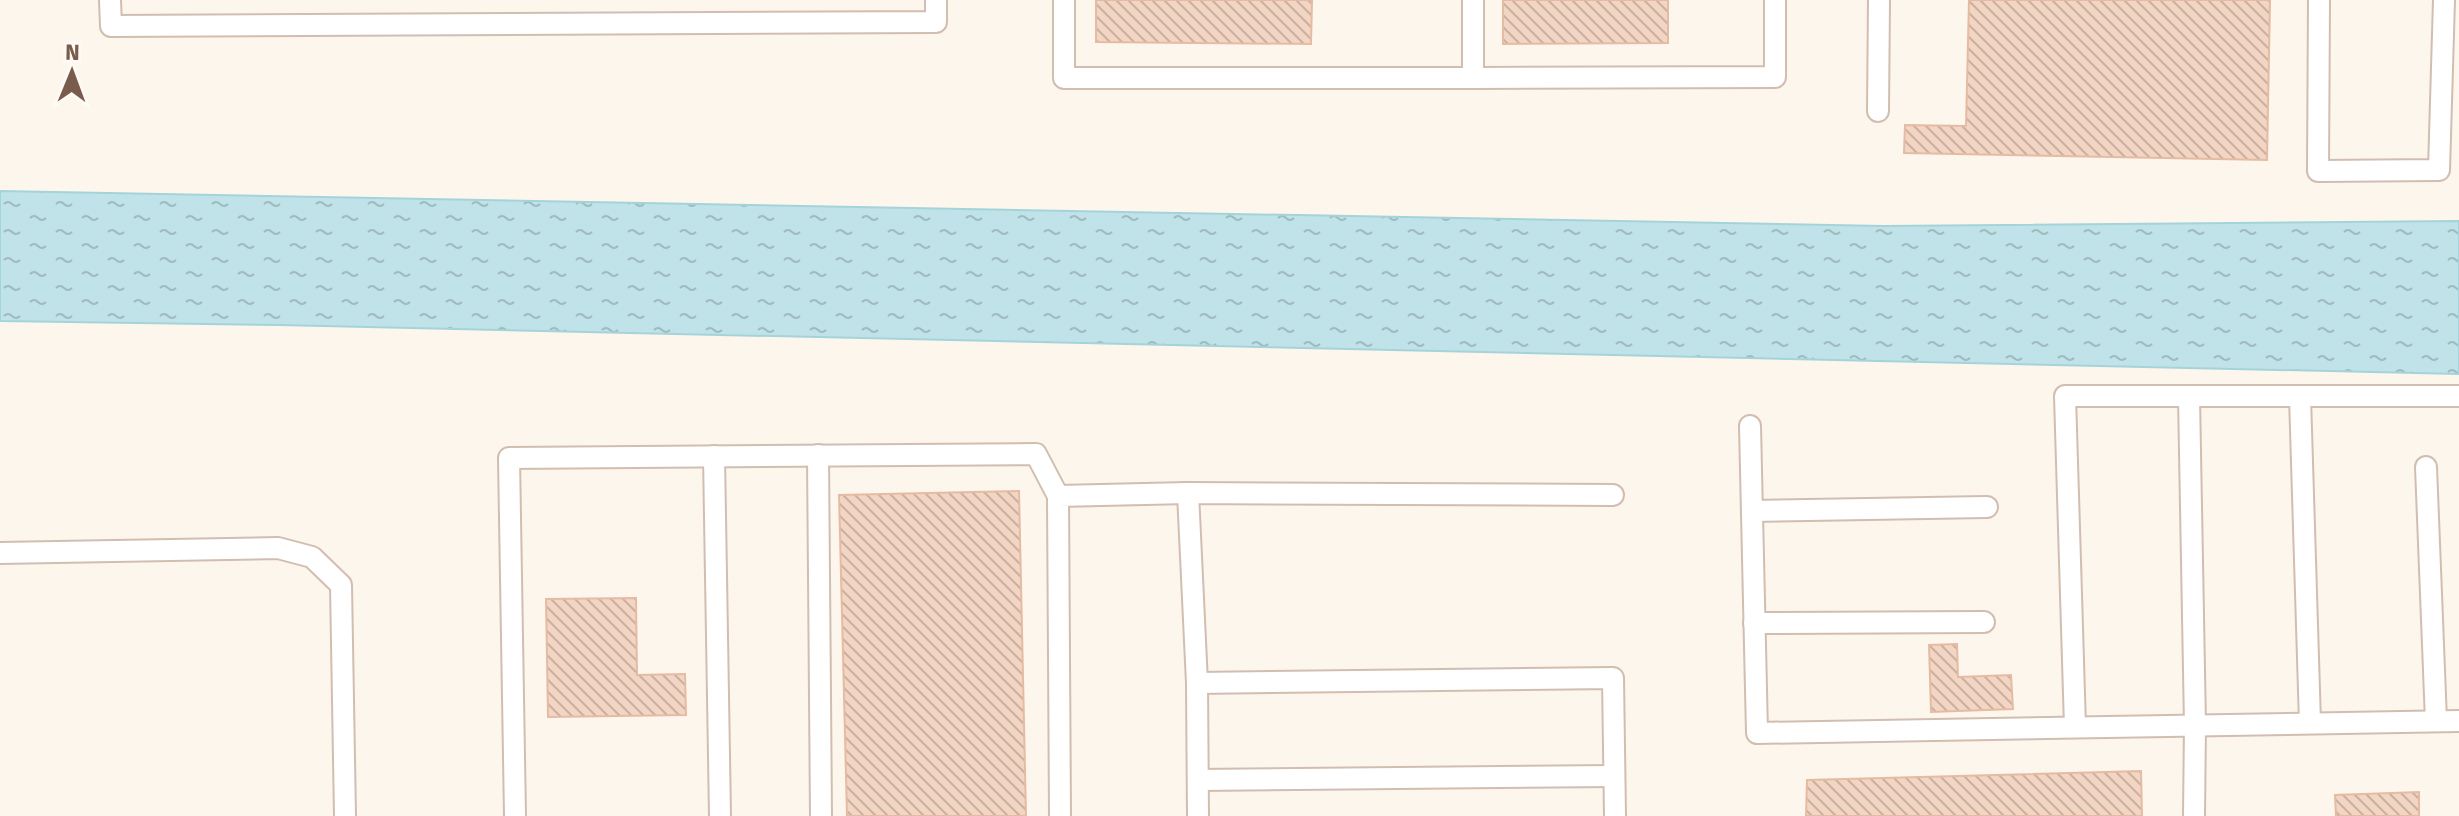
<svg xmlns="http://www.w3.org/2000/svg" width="2459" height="816" font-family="'Fira Sans',sans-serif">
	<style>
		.water { fill: url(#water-ripples); stroke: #a5d3da; stroke-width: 2 }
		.building { fill: url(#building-back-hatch); stroke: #e6bba3; stroke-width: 2 }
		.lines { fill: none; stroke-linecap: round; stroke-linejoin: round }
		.lane-casing { stroke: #d1beb0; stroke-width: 24 }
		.lane { stroke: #fff; stroke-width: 20 }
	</style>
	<defs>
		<pattern id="water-ripples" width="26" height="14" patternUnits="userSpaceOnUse" patternTransform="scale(2)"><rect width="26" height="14" fill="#bfe3e8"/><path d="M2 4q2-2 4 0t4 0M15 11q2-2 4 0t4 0" fill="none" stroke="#a0bbbe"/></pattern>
		<pattern id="building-back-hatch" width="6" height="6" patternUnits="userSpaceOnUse" patternTransform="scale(2)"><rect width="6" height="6" fill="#f3d5c3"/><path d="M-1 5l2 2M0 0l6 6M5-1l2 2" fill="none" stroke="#cab0a1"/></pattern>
	</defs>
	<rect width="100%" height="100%" fill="#fdf6ec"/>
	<polygon class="water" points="0,191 1883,226 2459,221 2459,374 279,325 0,321"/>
	<g class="building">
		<polygon points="1096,0 1312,0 1311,44 1096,42"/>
		<polygon points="1503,0 1668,0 1668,43 1503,44"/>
		<polygon points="1969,0 2270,0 2267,160 1904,153 1905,125 1966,126"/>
		<polygon points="1019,491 1026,816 847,816 839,495"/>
		<polygon points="636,598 637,675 685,674 686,715 548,717 546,599"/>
		<polygon points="1957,644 1958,677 2011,675 2013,709 1931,712 1929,645"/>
		<polygon points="2141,771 2142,816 1806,816 1807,780"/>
		<polygon points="2419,792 2419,816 2336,816 2335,795"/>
	</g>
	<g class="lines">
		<g class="lane-casing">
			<g id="lane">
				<polyline points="110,0 111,26 936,22 936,0"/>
				<polyline points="1064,0 1064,78 1473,78"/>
				<polyline points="1473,0 1473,78 1775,77 1775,0"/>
				<polyline points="2319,0 2318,171 2439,170 2444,0"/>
				<polyline points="1878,111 1879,0"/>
				<polyline points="2189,397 2195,725 2194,816"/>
				<polyline points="2300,397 2310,723"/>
				<polyline points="1750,426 1757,733 2459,721"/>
				<polyline points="818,455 821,816"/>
				<polyline points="714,456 720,816"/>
				<polyline points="2426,467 2436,721"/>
				<polyline points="1752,511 1987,507"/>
				<polyline points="0,553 278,548 312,557 341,585 345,816"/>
				<polyline points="1754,623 1984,622"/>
				<polyline points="1197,683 1613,678 1615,816"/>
				<polyline points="2075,727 2065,396 2459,396"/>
				<polyline points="1198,780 1614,776"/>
				<polyline points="515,816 509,458 1036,454 1058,496"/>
				<polyline points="1060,816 1058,496 1188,493"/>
				<polyline points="1198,816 1197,683 1188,493 1613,495"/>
			</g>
		</g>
		<use href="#lane" class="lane"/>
	</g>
	<g transform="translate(72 72) rotate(1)" stroke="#fffaf3" stroke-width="6" paint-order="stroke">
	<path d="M0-6L14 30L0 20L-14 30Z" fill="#7a5c4d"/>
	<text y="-12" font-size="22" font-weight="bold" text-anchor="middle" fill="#7a5c4d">N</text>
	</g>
</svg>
